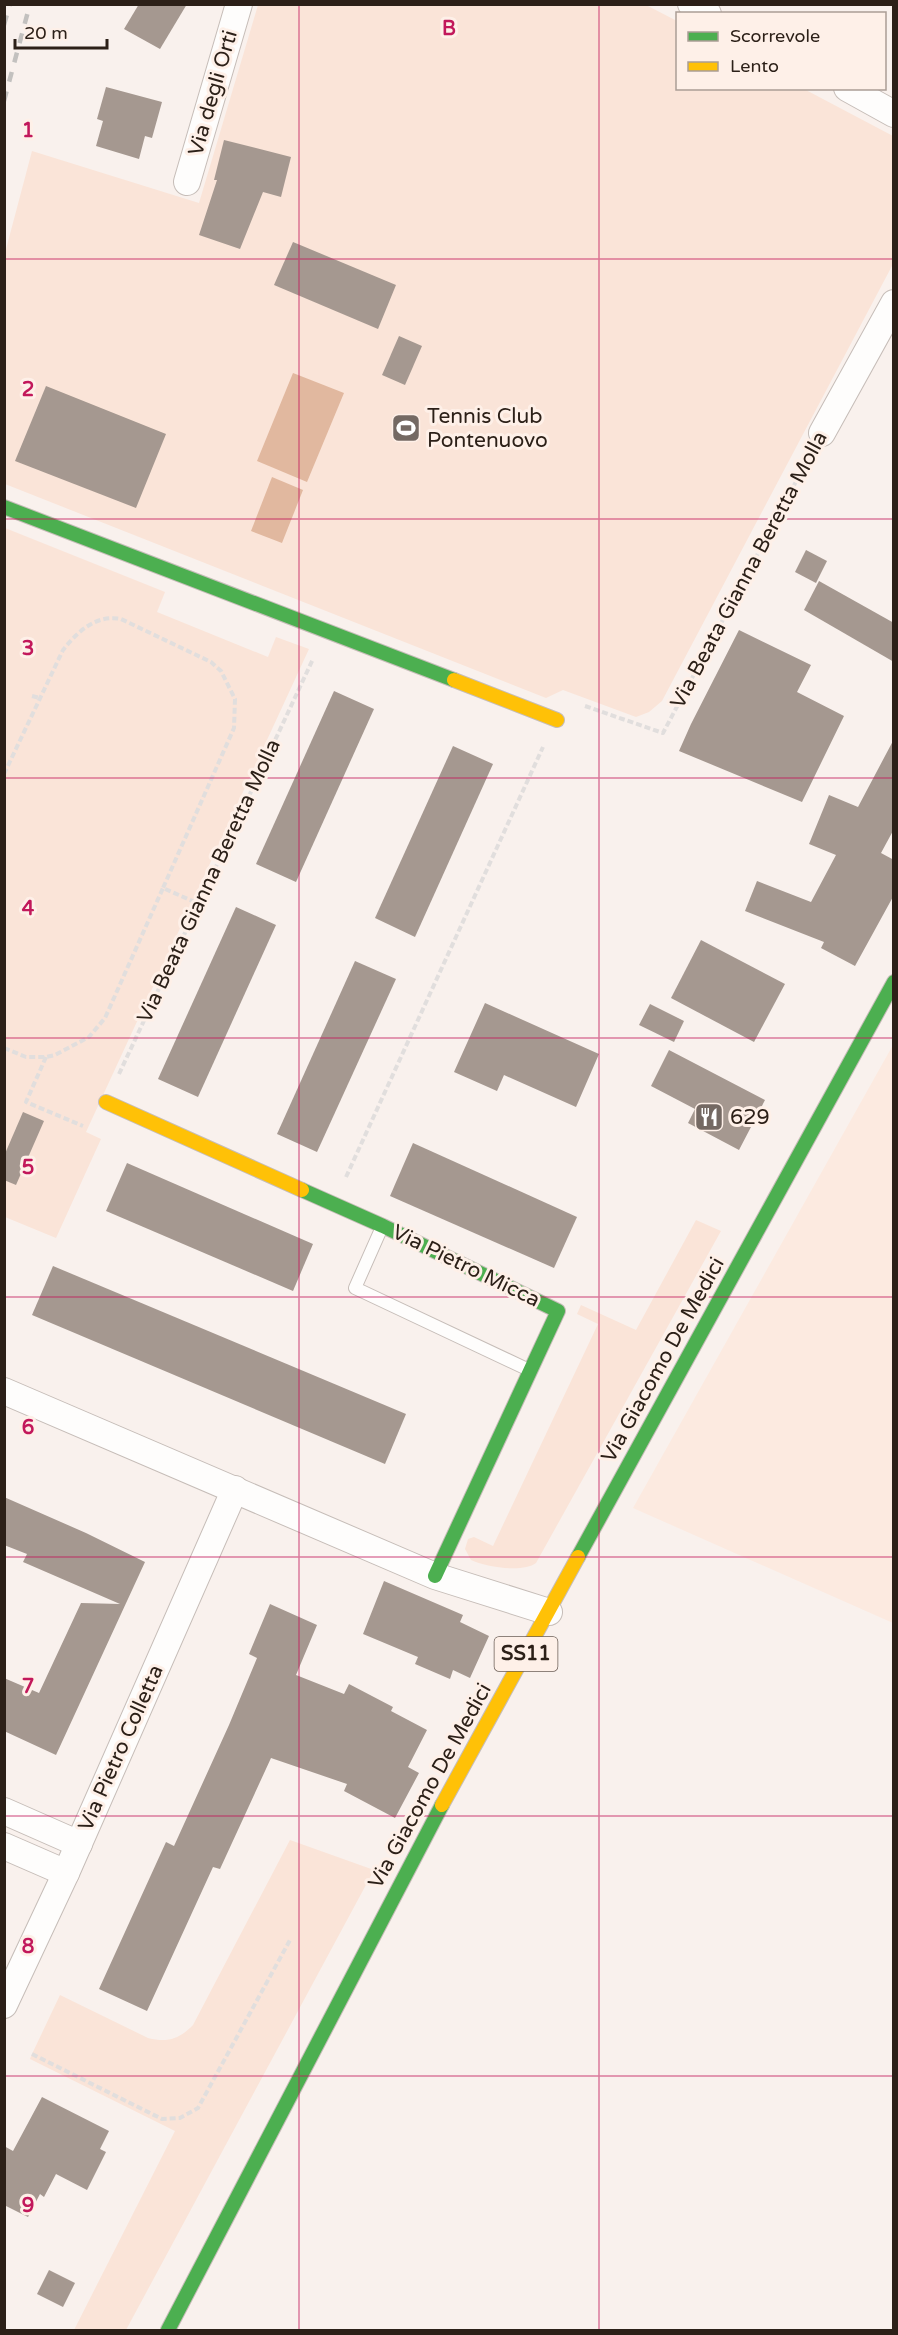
<svg xmlns="http://www.w3.org/2000/svg" width="898" height="2335" font-family="'Varela Round',sans-serif">
	<style>
		.built { fill: #fceae0 }
		.green { fill: #fae4d8 }
		.water { fill: #e1b89f }
		.building { fill: #a59890 }
		.lines { fill: none; stroke-linecap: round; stroke-linejoin: round }
		.lane-casing { stroke: #c6bdb8; stroke-width: 14 }
		.street-casing { stroke: #c6bdb8; stroke-width: 28 }
		.fast-casing { stroke: #c6bdb8; stroke-width: 16 }
		.slow-casing { stroke: #c6bdb8; stroke-width: 16 }
		.path { stroke: #e1dedd; stroke-width: 4; stroke-dasharray: 6 3; stroke-linecap: butt }
		.lane { stroke: #fefdfc; stroke-width: 12 }
		.street { stroke: #fefdfc; stroke-width: 26 }
		.fast { stroke: #4caf50; stroke-width: 14 }
		.slow { stroke: #ffc107; stroke-width: 14 }
		.rail { stroke: #c3c1bf; stroke-width: 4.5; stroke-dasharray: 10 10; stroke-linecap: butt }
		.grid { fill: none; stroke: #c2185b; stroke-width: 1.5; stroke-opacity: 0.55 }
		.labels { text-anchor: middle; dominant-baseline: central; stroke-width: 6; stroke-linejoin: round; paint-order: stroke }
		.shield { fill: #fef0e8; stroke: #6b5e56; stroke-width: 1.5 }
		.shield-label { font-size: 20px; font-weight: bold; fill: #2c2018 }
		.street-label { font-size: 21px; fill: #2c2018; stroke: #fef0e8 }
		.poi-label { font-size: 21px; fill: #2c2018; stroke: #fef0e8; text-anchor: start }
		.grid-label { font-size: 20px; text-anchor: middle; font-weight: bold; fill: #c2185b; stroke: #fef0e8; stroke-width: 6; stroke-linejoin: round; paint-order: stroke }
	</style>
	<rect width="100%" height="100%" fill="#f9f1ed"/>
	<polygon class="built" points="893,1045 893,1623 633,1508"/>
	<g class="green">
		<polygon points="258,5 646,5 677,21 678,88 804,89 893,136 893,264 662,701 649,712 636,717 563,690 546,698 5,484 5,253 32,151 199,203"/>
		<polygon points="5,528 165,592 157,612 268,657 276,637 309,649 86,1132 101,1139 56,1238 5,1217"/>
		<path d="M 696,1220 L 721,1231 L 536,1563 C 523,1573 486,1567 471,1560 L 465,1549 L 468,1539 L 474,1537 L 493,1546 L 598,1324 L 577,1314 L 581,1305 L 636,1330 Z"/>
		<path d="M 290,1840 L 374,1870 L 126,2330 L 74,2330 L 175,2131 L 30,2059 L 32,2054 L 60,1995 L 148,2038 C 168,2043 179,2039 193,2025 Z"/>
	</g>
	<g class="water">
		<polygon points="293,373 344,393 307,482 257,461"/>
		<polygon points="272,477 303,490 282,543 251,531"/>
	</g>
	<g class="building">
		<polygon points="139,4 187,4 160,49 124,29"/>
		<polygon points="106,87 162,102 152,138 145,136 139,159 96,146 103,121 97,119"/>
		<polygon points="224,140 291,157 281,197 263,192 240,249 199,235 217,180 214,180"/>
		<polygon points="293,242 396,285 378,329 274,285"/>
		<polygon points="399,336 422,346 405,385 382,375"/>
		<polygon points="46,386 166,434 136,508 15,461"/>
		<polygon points="806,550 827,561 816,583 795,572"/>
		<polygon points="819,581 894,623 894,662 804,610"/>
		<polygon points="739,630 811,665 797,692 844,716 802,802 679,751 691,724"/>
		<polygon points="334,691 374,709 296,882 256,864"/>
		<polygon points="894,739 894,829 881,853 894,860 894,895 855,966 821,948 824,942 745,911 757,881 811,902 836,855 809,844 829,795 858,807"/>
		<polygon points="453,746 493,764 415,937 375,918"/>
		<polygon points="236,907 276,925 198,1097 158,1079"/>
		<polygon points="701,940 785,984 754,1042 671,998"/>
		<polygon points="355,961 396,979 317,1152 277,1134"/>
		<polygon points="485,1003 599,1054 576,1107 504,1075 497,1091 454,1072"/>
		<polygon points="650,1004 684,1021 674,1042 639,1025"/>
		<polygon points="669,1050 765,1100 739,1150 688,1123 695,1109 651,1086"/>
		<polygon points="23,1112 44,1121 16,1185 4,1180 4,1156"/>
		<polygon points="413,1143 577,1217 554,1268 390,1196"/>
		<polygon points="127,1163 313,1244 293,1291 106,1211"/>
		<polygon points="53,1266 406,1414 385,1464 32,1315"/>
		<polygon points="4,1497 86,1533 145,1562 56,1755 4,1731 4,1678 39,1693 81,1603 120,1604 23,1562 27,1554 4,1545"/>
		<polygon points="384,1581 463,1615 460,1622 489,1636 470,1678 453,1670 450,1679 415,1664 418,1657 363,1634"/>
		<polygon points="270,1604 317,1625 296,1675 344,1694 349,1684 393,1707 391,1711 427,1730 408,1767 419,1773 395,1818 344,1791 347,1784 271,1758 220,1869 213,1867 147,2011 99,1989 166,1842 174,1846 229,1725 257,1658 249,1654"/>
		<polygon points="42,2097 109,2131 100,2149 106,2152 87,2190 56,2174 44,2197 40,2194 28,2217 4,2205 4,2146 13,2151"/>
		<polygon points="49,2270 75,2283 63,2307 37,2294"/>
	</g>
	<g class="lines">
		<g class="lane-casing">
			<polyline id="lane" points="382,1227 355,1288 529,1370"/>
		</g>
		<g class="street-casing">
			<g id="street">
				<polyline points="691,4 708,14"/>
				<polyline points="847,88 894,114"/>
				<polyline points="187,182 239,4"/>
				<polyline points="822,433 894,303"/>
				<polyline points="4,1391 435,1576 549,1612"/>
				<polyline points="4,1811 79,1844"/>
				<polyline points="4,1846 66,1873"/>
				<polyline points="4,2005 66,1873 235,1489"/>
			</g>
		</g>
		<g class="fast-casing">
			<g id="fast">
				<polyline points="4,507 454,680"/>
				<polyline points="302,1190 383,1226 558,1311 435,1576"/>
				<polyline points="578,1557 894,982"/>
				<polyline points="168,2330 442,1805"/>
			</g>
		</g>
		<g class="slow-casing">
			<g id="slow">
				<polyline points="454,680 557,720"/>
				<polyline points="106,1102 302,1190"/>
				<polyline points="442,1805 578,1557"/>
			</g>
		</g>
		<g class="path">
			<polyline points="32,696 40,698"/>
			<polyline points="585,706 663,733 809,457"/>
			<path d="M 4,774 L 63,650 C 77,632 96,614 121,619 L 211,662 L 221,671 L 235,699 L 234,728 L 163,888"/>
			<polyline points="4,1048 26,1057 46,1057 55,1055 89,1037 105,1018 163,888 199,904"/>
			<polyline points="46,1057 26,1102 83,1126"/>
			<polyline points="119,1074 313,659"/>
			<polyline points="346,1177 543,747"/>
			<polyline points="32,2054 162,2119 180,2118 198,2108 290,1940"/>
		</g>
		<use href="#lane" class="lane"/>
		<use href="#street" class="street"/>
		<use href="#fast" class="fast"/>
		<use href="#slow" class="slow"/>
		<g class="rail">
			<polyline points="4,25 10,4"/>
			<polyline points="4,101 30,4"/>
		</g>
	</g>
	<path class="grid" d="M 299,4 L 299,2330M 599,4 L 599,2330M 4,259 L 894,259M 4,519 L 894,519M 4,778 L 894,778M 4,1038 L 894,1038M 4,1297 L 894,1297M 4,1557 L 894,1557M 4,1816 L 894,1816M 4,2076 L 894,2076"/>
	<defs>
		<g id="stadium-square" transform="scale(1.5)"><rect x="-9" y="-9" width="18" height="18" rx="4" fill="#746963" stroke="#fef0e8"/><path d="M0-5a6.5 5 0 1 0 0 10a6.5 5 0 1 0 0-10ZM-3.5-1.8h7v3.6h-7Z" fill="#fff"/></g>
		<g id="restaurant-square" transform="scale(1.5)"><rect x="-9" y="-9" width="18" height="18" rx="4" fill="#746963" stroke="#fef0e8"/><path d="M-5-6h1v4h1v-4h1v4h1v-4h1v5L-1.5 .5V6h-2V.5L-5-1ZM5-6V6H3V1.5H1.5Q1.5-4 5-6Z" fill="#fff"/></g>
	</defs>
	<g fill-rule="evenodd">
		<use href="#stadium-square" x="406" y="428"/>
		<use href="#restaurant-square" x="709" y="1117"/>
	</g>
	<g class="labels">
		<rect class="shield" x="494.5" y="1637" width="63" height="34" rx="4.5"/>
		<g class="shield-label">
			<text x="526" y="1654">SS11</text>
		</g>
		<g class="street-label">
			<text transform="translate(213 93) rotate(-74)">Via degli Orti</text>
			<text transform="translate(749 570) rotate(-62)">Via Beata Gianna Beretta Molla</text>
			<text transform="translate(209 881) rotate(-65)">Via Beata Gianna Beretta Molla</text>
			<text transform="translate(466 1266) rotate(26)">Via Pietro Micca</text>
			<text transform="translate(663 1360) rotate(-61)">Via Giacomo De Medici</text>
			<text transform="translate(121 1748) rotate(-66)">Via Pietro Colletta</text>
			<text transform="translate(430 1786) rotate(-61)">Via Giacomo De Medici</text>
		</g>
		<g class="poi-label">
			<text x="427" y="416">Tennis Club<tspan x="427" dy="24">Pontenuovo</tspan></text>
			<text x="730" y="1117">629</text>
		</g>
	</g>
	<g class="grid-label">
		<text x="449" y="35">B</text>
		<text x="28" y="137">1</text>
		<text x="28" y="396">2</text>
		<text x="28" y="655">3</text>
		<text x="28" y="915">4</text>
		<text x="28" y="1174">5</text>
		<text x="28" y="1434">6</text>
		<text x="28" y="1693">7</text>
		<text x="28" y="1953">8</text>
		<text x="28" y="2212">9</text>
	</g>
	<rect width="898" height="2335" fill="none" stroke="#2c2018" stroke-width="12"/>
	<rect x="676" y="12" width="210" height="78" fill="#fef0e8" stroke="#aa9d95" stroke-width="1.5"/>
	<rect x="688" y="32" width="30" height="9" fill="#4caf50" stroke="#aa9d95" stroke-width="1.5"/>
	<text x="730" y="42" font-size="18" fill="#2c2018">Scorrevole</text>
	<rect x="688" y="62" width="30" height="9" fill="#ffc107" stroke="#aa9d95" stroke-width="1.5"/>
	<text x="730" y="72" font-size="18" fill="#2c2018">Lento</text>
	<path d="M15 39v9h92v-9" fill="none" stroke="#2c2018" stroke-width="3"/>
	<text x="24" y="39" font-size="18" fill="#2c2018" stroke="#fef0e8" stroke-width="4.5" paint-order="stroke">20 m</text>
</svg>
